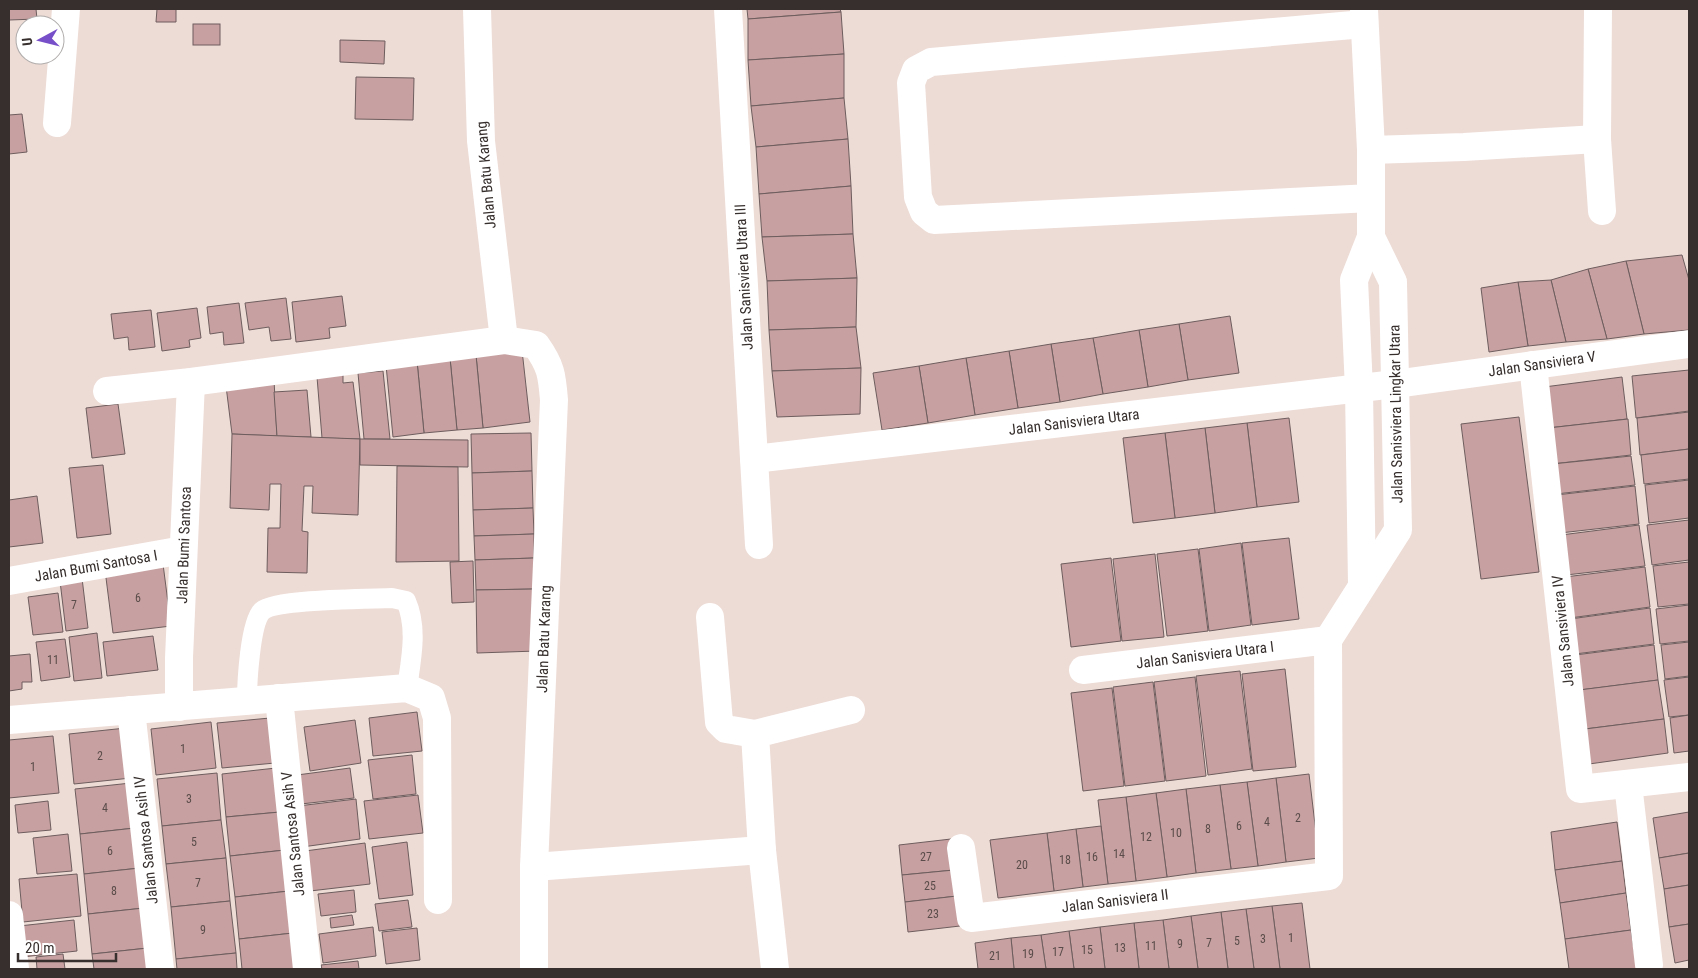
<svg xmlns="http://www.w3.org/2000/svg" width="1698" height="978" font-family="'Roboto Condensed',sans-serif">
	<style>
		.building { fill: #c7a1a1; stroke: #6e5d5e }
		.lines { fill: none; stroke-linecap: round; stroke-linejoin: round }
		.service { stroke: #fff; stroke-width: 20 }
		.minor { stroke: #fff; stroke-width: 28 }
		.labels { text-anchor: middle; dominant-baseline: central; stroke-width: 4; stroke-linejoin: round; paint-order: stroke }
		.number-label { font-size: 12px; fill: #5a4c4a }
		.street-label { font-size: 15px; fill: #362f2d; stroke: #fff }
	</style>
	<rect width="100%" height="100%" fill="#eddbd5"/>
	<g class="building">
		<polygon points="9,9 36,9 37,19 9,20"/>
		<polygon points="157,9 176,9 176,22 156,22"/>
		<polygon points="747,9 840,9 841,12 748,19"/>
		<polygon points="841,12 844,54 748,60 748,19"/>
		<rect x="193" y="24" width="27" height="21"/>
		<polygon points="340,40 385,41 384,64 340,62"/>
		<polygon points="844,54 844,98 751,106 748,60"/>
		<polygon points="356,77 414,78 413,120 355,119"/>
		<polygon points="844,98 848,139 756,147 751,106"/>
		<polygon points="22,114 27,152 9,154 9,115"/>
		<polygon points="848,139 851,186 759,194 756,147"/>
		<polygon points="851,186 853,234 762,237 759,194"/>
		<polygon points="853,234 857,278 767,281 762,237"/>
		<polygon points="1682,255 1689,280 1689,330 1644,334 1626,261"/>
		<polygon points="1626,261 1644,334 1607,339 1588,269"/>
		<polygon points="1588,269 1607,339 1566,342 1551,280"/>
		<polygon points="857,278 856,327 769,330 767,281"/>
		<polygon points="1551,280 1566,342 1528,346 1518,282"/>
		<polygon points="1518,282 1528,346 1489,352 1481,288"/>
		<polygon points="342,296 346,326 329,328 330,338 296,342 292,302"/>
		<polygon points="286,298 291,339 271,341 269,327 249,330 245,303"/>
		<polygon points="239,303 244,343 224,345 223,332 210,334 207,307"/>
		<polygon points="197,308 201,338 189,340 190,347 162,351 157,313"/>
		<polygon points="151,310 155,347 129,350 128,337 114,339 111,314"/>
		<polygon points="1230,316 1239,373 1188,380 1179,324"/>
		<polygon points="1179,324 1188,380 1148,387 1139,330"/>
		<polygon points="856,327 861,368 772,371 769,330"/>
		<polygon points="1139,330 1148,387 1103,394 1093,338"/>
		<polygon points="1093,338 1103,394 1060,402 1051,344"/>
		<polygon points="1051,344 1060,402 1018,408 1009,351"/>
		<polygon points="522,350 530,422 483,428 476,355"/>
		<polygon points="1009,351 1018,408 975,415 966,358"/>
		<polygon points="476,355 483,428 457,430 450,358"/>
		<polygon points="450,358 457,430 424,433 417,361"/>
		<polygon points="966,358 975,415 928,423 919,366"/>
		<polygon points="417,361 424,433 393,437 386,365"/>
		<polygon points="919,366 928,423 882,430 873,373"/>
		<polygon points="861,368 860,414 777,417 772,371"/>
		<polygon points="1689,370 1689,411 1636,418 1632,376"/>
		<polygon points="383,371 390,439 364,439 358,373"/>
		<polygon points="343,375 343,383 353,382 360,439 322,438 317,377"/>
		<polygon points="1622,377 1627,419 1548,428 1544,387"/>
		<polygon points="274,380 277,436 232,434 226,386"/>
		<polygon points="307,390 311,437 277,436 274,392"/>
		<polygon points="118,404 125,454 92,458 86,408"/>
		<polygon points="1689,412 1689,449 1640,455 1637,418"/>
		<polygon points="1519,417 1539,572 1481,579 1461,424"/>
		<polygon points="1289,418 1299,502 1257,507 1247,423"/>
		<polygon points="1628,419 1631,455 1552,464 1548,428"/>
		<polygon points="1247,423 1257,507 1215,513 1205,428"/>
		<polygon points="1205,428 1215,513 1175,518 1165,433"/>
		<polygon points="531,433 532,471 472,473 471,434"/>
		<polygon points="1165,433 1175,518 1133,523 1123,438"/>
		<polygon points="232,434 360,439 358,515 312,513 313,486 304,486 302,531 308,532 307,573 267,572 268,528 280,528 281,484 270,484 269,510 230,508"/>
		<polygon points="360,439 468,440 468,467 360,465"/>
		<polygon points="1689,449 1689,479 1644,484 1641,455"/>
		<polygon points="1631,456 1635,485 1556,494 1552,464"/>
		<polygon points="103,465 111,534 77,538 69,468"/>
		<polygon points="397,466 458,467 459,561 396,562"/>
		<polygon points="532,471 533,508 473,510 472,473"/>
		<polygon points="1689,480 1689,518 1649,523 1645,485"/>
		<polygon points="1635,486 1639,524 1560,533 1556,495"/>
		<polygon points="37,496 43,543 9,547 9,500"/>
		<polygon points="533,508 534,534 474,536 473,510"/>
		<polygon points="1689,520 1689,560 1652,565 1647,525"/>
		<polygon points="1639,525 1645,566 1566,575 1561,535"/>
		<polygon points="534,534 534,558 475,560 474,536"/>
		<polygon points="1289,538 1299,619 1252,625 1242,543"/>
		<polygon points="1241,543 1251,625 1209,631 1199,549"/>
		<polygon points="1198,549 1208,631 1167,636 1157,554"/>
		<polygon points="1155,554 1164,637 1122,641 1113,559"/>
		<polygon points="534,558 535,589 476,590 475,560"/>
		<polygon points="1111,558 1121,641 1071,647 1061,564"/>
		<polygon points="473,561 474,602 452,603 450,562"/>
		<polygon points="1689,562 1689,604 1658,607 1653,566"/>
		<polygon points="163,564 171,626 113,633 105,570"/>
		<polygon points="1645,567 1650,607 1570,618 1565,577"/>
		<polygon points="82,578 88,628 66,631 60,581"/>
		<polygon points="535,589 537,651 477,653 476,590"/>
		<polygon points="58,593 63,632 33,635 28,597"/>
		<polygon points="1689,605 1689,641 1660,644 1656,609"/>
		<polygon points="1650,608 1654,644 1575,654 1570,619"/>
		<polygon points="97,633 102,678 74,681 69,637"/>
		<polygon points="153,636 158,670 107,676 103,642"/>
		<polygon points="65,639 70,677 41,681 36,642"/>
		<polygon points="1689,642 1689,676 1665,679 1661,645"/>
		<polygon points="1654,645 1658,680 1580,690 1575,655"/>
		<polygon points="30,654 32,682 22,682 22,689 9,691 9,656"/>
		<polygon points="1285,669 1296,767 1253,771 1242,674"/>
		<polygon points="1240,671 1252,769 1208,775 1196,676"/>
		<polygon points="1195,677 1206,776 1166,781 1154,682"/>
		<polygon points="1689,677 1689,715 1669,717 1664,680"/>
		<polygon points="1658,680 1664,719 1585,729 1579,690"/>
		<polygon points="1153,682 1165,781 1125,786 1113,687"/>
		<polygon points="1112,688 1124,786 1083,791 1071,693"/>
		<polygon points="417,712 422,751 373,756 369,718"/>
		<polygon points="1689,715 1689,751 1674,753 1670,718"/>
		<polygon points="270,718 275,763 222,768 217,723"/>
		<polygon points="1664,719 1668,753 1589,764 1585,729"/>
		<polygon points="355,720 361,763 310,771 304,727"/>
		<polygon points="211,722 216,768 156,775 151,729"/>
		<polygon points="126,728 131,778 74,784 69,734"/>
		<polygon points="53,736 59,793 9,798 9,740"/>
		<polygon points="412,755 416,794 373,799 368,760"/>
		<polygon points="276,768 280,812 226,817 222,774"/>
		<polygon points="350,768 354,798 301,804 297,775"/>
		<polygon points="217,773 221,820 162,826 157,779"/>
		<polygon points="1309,774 1319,858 1286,862 1276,778"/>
		<polygon points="1276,778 1286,862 1258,866 1247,782"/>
		<polygon points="1247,782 1258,866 1231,869 1220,785"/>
		<polygon points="131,783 135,828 80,834 75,789"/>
		<polygon points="1220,785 1231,869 1196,873 1186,789"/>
		<polygon points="1186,789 1196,873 1167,877 1156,793"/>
		<polygon points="1156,793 1167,877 1136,881 1126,797"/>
		<polygon points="418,795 423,833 369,839 364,801"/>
		<polygon points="1126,797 1136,881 1108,884 1098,800"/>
		<polygon points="356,799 360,839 302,847 298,806"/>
		<polygon points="48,801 51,830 18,833 15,805"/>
		<polygon points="280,812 285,850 230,856 226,817"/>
		<polygon points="1689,812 1689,853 1659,858 1653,818"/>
		<polygon points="221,820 226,858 166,864 162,826"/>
		<polygon points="1617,822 1622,861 1555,870 1551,832"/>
		<polygon points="1101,826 1108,884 1083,887 1076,829"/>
		<polygon points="135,828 140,868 84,874 80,834"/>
		<polygon points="1076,829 1083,887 1054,891 1047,833"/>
		<polygon points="1047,833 1054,891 998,898 990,840"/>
		<polygon points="68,834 72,871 37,874 33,838"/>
		<polygon points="951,839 954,870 902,875 899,845"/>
		<polygon points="407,842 413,895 379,899 372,847"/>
		<polygon points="365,843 370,884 310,891 305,851"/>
		<polygon points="285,850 289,891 235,897 230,856"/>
		<polygon points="1689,853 1689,885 1664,889 1659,858"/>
		<polygon points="226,858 230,901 171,907 166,864"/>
		<polygon points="1622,861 1626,893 1560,903 1555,870"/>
		<polygon points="140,868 144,908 88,914 84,874"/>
		<polygon points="954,870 957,896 905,902 902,875"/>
		<polygon points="77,874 81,916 23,922 19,879"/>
		<polygon points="1689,885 1689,924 1669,927 1664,889"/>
		<polygon points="354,890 356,912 321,916 318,894"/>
		<polygon points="289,891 293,933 239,939 235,897"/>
		<polygon points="1626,893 1631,930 1565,939 1560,903"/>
		<polygon points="957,896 960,926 908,932 905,902"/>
		<polygon points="408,900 412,927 379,931 375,904"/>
		<polygon points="230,901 236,953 176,959 171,907"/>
		<polygon points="1302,903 1310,969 1280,969 1272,906"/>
		<polygon points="1272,906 1280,969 1254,969 1246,909"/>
		<polygon points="144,908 148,948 92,954 88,914"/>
		<polygon points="1246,909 1254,969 1228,969 1221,912"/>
		<polygon points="1221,912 1228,969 1198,969 1191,916"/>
		<polygon points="352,915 354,925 331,928 330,918"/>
		<polygon points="1191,916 1198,969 1169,969 1163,920"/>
		<polygon points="74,920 77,951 22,957 19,926"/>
		<polygon points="1163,920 1169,969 1139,969 1134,923"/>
		<polygon points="1134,923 1139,969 1105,969 1100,927"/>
		<polygon points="1689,924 1689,960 1675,963 1669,927"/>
		<polygon points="373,927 376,956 323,963 319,934"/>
		<polygon points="1100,927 1105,969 1074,969 1069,931"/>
		<polygon points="417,928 420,960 386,964 382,932"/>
		<polygon points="1631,930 1637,969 1569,969 1565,939"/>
		<polygon points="1069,931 1074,969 1046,969 1041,935"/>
		<polygon points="293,933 297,969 242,969 239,939"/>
		<polygon points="1041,935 1046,969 1014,969 1011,938"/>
		<polygon points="1011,938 1014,969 978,969 975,943"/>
		<polygon points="148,948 150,969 94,969 92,954"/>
		<polygon points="236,953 237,969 177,969 176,959"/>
		<polygon points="63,954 65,969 37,969 36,957"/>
		<polygon points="358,961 359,969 322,969 321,965"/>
	</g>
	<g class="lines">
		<path class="service" d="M 247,701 C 247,683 250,623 262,611 C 275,599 370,599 392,598 L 406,601 C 418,628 411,660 407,688"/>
		<g class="minor">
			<polyline points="477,9 481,141 504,340"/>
			<polyline points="728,9 759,545"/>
			<polyline points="1598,9 1597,139 1602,211"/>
			<polyline points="1364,24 931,62 916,70 911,83 918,197 924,212 934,220 1371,198"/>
			<polyline points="57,123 66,9"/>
			<polyline points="1371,150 1464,147 1597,139"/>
			<polyline points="1533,365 1580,789 1689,777"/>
			<path d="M 107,391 L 191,382 L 504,340 L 536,345 C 551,366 552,375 554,400 L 534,867 L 534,969"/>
			<polyline points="754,459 1395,384 1689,344"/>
			<polyline points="9,581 183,550"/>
			<polyline points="1362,585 1359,389 1354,280 1371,237"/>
			<polyline points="710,617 719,722 726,729 755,734"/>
			<polyline points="1083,670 1328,640"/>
			<polyline points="279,698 307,969"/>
			<polyline points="179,707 179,658 191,382"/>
			<polyline points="131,710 160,969"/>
			<polyline points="9,720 407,688 431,698 437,718 438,900"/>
			<polyline points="1628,784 1649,965"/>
			<polyline points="961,848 971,918 1329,876 1328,640 1398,530 1393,282 1371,237 1371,150 1364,9"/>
			<polyline points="534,867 762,850"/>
			<polyline points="9,915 15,969"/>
			<polyline points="775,969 762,850 755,734 851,710"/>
		</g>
	</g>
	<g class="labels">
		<g class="number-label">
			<text x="138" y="598">6</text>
			<text x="74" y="605">7</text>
			<text x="53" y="660">11</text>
			<text x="183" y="749">1</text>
			<text x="100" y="756">2</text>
			<text x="33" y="767">1</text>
			<text x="189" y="799">3</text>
			<text x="105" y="808">4</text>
			<text x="1298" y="818">2</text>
			<text x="1267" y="822">4</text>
			<text x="1239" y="826">6</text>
			<text x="1208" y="829">8</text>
			<text x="1176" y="833">10</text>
			<text x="1146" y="837">12</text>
			<text x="194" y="842">5</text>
			<text x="110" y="851">6</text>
			<text x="1119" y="854">14</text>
			<text x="926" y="857">27</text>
			<text x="1092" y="857">16</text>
			<text x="1065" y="860">18</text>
			<text x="1022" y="865">20</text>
			<text x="198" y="883">7</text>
			<text x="930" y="886">25</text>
			<text x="114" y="891">8</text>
			<text x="933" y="914">23</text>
			<text x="203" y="930">9</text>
			<text x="1291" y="938">1</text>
			<text x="1263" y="939">3</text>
			<text x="1237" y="941">5</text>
			<text x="1209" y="943">7</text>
			<text x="1180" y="944">9</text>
			<text x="1151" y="946">11</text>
			<text x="1120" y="948">13</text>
			<text x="1087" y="950">15</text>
			<text x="1058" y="952">17</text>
			<text x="1028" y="954">19</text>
			<text x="995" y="956">21</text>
		</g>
		<g class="street-label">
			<text transform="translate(486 175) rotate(-95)">Jalan Batu Karang</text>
			<text transform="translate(744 277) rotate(-93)">Jalan Sanisviera Utara III</text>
			<text transform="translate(1542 364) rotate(-8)">Jalan Sansiviera V</text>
			<text transform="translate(1396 414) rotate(-91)">Jalan Sanisviera Lingkar Utara</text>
			<text transform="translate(1074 422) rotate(-7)">Jalan Sanisviera Utara</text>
			<text transform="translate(184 545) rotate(-88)">Jalan Bumi Santosa</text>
			<text transform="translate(96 566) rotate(-10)">Jalan Bumi Santosa I</text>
			<text transform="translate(1563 631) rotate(-96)">Jalan Sansiviera IV</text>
			<text transform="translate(544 639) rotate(-88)">Jalan Batu Karang</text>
			<text transform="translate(1205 655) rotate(-7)">Jalan Sanisviera Utara I</text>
			<text transform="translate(293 834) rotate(-96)">Jalan Santosa Asih V</text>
			<text transform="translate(146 840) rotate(-96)">Jalan Santosa Asih IV</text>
			<text transform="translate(1115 901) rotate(-7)">Jalan Sanisviera II</text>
		</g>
	</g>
	<rect width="1698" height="978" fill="none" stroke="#362f2d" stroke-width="20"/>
	<g transform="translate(40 40) rotate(263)"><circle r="24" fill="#ffffff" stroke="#afacab"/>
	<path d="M0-4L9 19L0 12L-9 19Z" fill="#774fc8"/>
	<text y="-8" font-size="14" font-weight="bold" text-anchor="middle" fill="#362f2d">U</text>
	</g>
	<path d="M18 953v8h98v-8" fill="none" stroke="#362f2d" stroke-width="2.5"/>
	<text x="25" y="953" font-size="15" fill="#362f2d" stroke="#ffffff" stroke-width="4" paint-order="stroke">20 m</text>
</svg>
